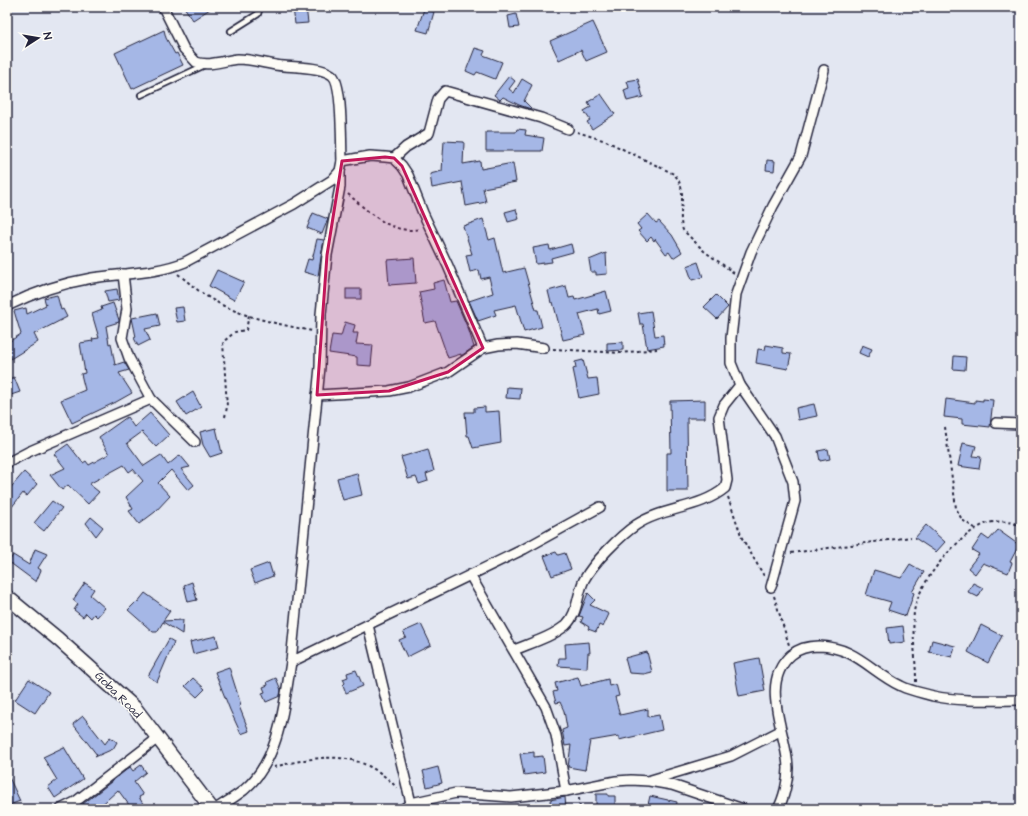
<svg xmlns="http://www.w3.org/2000/svg" width="1028" height="816" font-family="'Architects Daughter',sans-serif">
	<style>
		.building { fill: #a5b7e6; stroke: #22223b }
		.lines { fill: none; stroke-linecap: round; stroke-linejoin: round }
		.lane-casing { stroke: #22223b; stroke-width: 8 }
		.street-casing { stroke: #22223b; stroke-width: 12 }
		.secondary-casing { stroke: #22223b; stroke-width: 16 }
		.path { stroke: #22223b; stroke-width: 2; stroke-dasharray: 3 3; stroke-linecap: butt }
		.lane { stroke: #fdfcf7; stroke-width: 4.5 }
		.street { stroke: #fdfcf7; stroke-width: 9 }
		.secondary { stroke: #fdfcf7; stroke-width: 13 }
		.marked { fill: #c2185b; fill-opacity: 0.2; stroke: #c2185b; stroke-width: 3; stroke-linejoin: round }
		.labels { text-anchor: middle; dominant-baseline: central; stroke-width: 3; stroke-linejoin: round; paint-order: stroke }
		.street-label { font-size: 12px; fill: #22223b; stroke: #fdfcf7 }
	</style>
	<rect width="100%" height="100%" fill="#e3e7f2"/>
	<filter id="ink" filterUnits="userSpaceOnUse"><feTurbulence type="fractalNoise" baseFrequency=".025" numOctaves="2"/><feDisplacementMap in="SourceGraphic" scale="8" xChannelSelector="R" yChannelSelector="G"/><feConvolveMatrix kernelMatrix="1 2 1 2 8 2 1 2 1" color-interpolation-filters="sRGB"/></filter>
	<g filter="url(#ink)">
		<g class="building">
			<polygon points="184,7 213,7 193,20"/>
			<polygon points="293,7 306,7 308,23 295,24"/>
			<polygon points="424,9 434,12 428,33 417,30"/>
			<polygon points="516,14 519,27 510,28 508,16"/>
			<polygon points="593,22 607,52 586,61 581,50 559,60 550,41"/>
			<polygon points="164,30 166,38 175,54 177,53 183,65 132,89 115,53"/>
			<polygon points="475,48 485,51 483,55 502,62 495,79 477,72 475,75 466,71"/>
			<polygon points="509,76 515,81 509,89 514,93 522,79 532,85 524,101 531,108 531,109 519,105 503,97 500,100 494,95"/>
			<polygon points="638,79 643,97 627,101 624,90 629,88 627,81"/>
			<polygon points="601,94 615,114 592,129 587,122 590,120 584,111 591,107 588,102"/>
			<polygon points="517,129 526,130 525,135 544,138 542,151 486,151 486,132 516,132"/>
			<polygon points="444,141 464,142 463,164 480,161 481,169 513,163 516,182 483,188 486,202 466,206 462,182 432,188 430,174 442,171"/>
			<polygon points="767,160 775,161 774,171 766,170"/>
			<polygon points="516,209 519,219 508,222 505,212"/>
			<polygon points="313,213 328,219 322,234 307,228"/>
			<polygon points="648,214 656,223 659,221 672,235 682,252 673,258 669,252 666,254 655,239 654,241 651,237 647,241 638,231 641,229 637,224"/>
			<polygon points="483,219 489,240 495,238 503,273 524,268 536,310 538,310 542,327 524,332 516,305 494,310 496,315 478,321 469,301 493,293 489,277 481,279 479,270 470,272 466,255 472,254 463,226"/>
			<polygon points="317,239 324,240 318,276 304,272 308,259 312,260"/>
			<polygon points="571,244 573,252 551,258 552,262 536,264 533,248 549,245 550,250"/>
			<polygon points="606,253 607,274 596,275 596,272 591,272 589,260"/>
			<polygon points="414,258 416,283 389,285 387,260"/>
			<polygon points="698,262 703,277 692,280 687,266"/>
			<polygon points="217,270 244,282 234,300 209,286"/>
			<polygon points="444,280 450,302 456,301 469,331 474,347 461,356 461,354 448,358 435,321 425,323 419,292 434,289 433,283"/>
			<polygon points="566,286 569,298 574,297 575,300 606,291 611,311 599,314 598,309 579,314 585,335 563,340 553,302 551,303 548,291"/>
			<polygon points="117,289 119,300 108,302 105,291"/>
			<rect x="346" y="289" width="15" height="10"/>
			<polygon points="57,295 61,310 63,309 67,317 34,334 38,342 7,361 7,343 21,334 14,311 26,308 27,314 46,305 44,298"/>
			<polygon points="716,295 728,307 717,319 704,307"/>
			<polygon points="113,303 119,320 119,322 106,326 109,344 111,343 115,365 124,362 129,370 119,373 132,393 116,402 72,423 61,400 85,390 81,374 85,373 80,343 93,341 92,339 99,338 92,314 102,310 101,307"/>
			<polygon points="183,307 185,321 177,322 174,308"/>
			<polygon points="651,311 655,336 663,335 664,346 647,349 643,324 640,324 638,313"/>
			<polygon points="157,313 160,326 145,329 150,340 138,346 134,338 136,337 132,318"/>
			<polygon points="345,322 355,325 353,333 358,333 356,344 373,345 371,366 357,365 357,357 329,353 332,335 341,336"/>
			<polygon points="623,342 623,350 607,351 607,343"/>
			<polygon points="766,345 783,348 783,353 791,354 788,369 756,363 758,349 765,350"/>
			<polygon points="862,345 872,349 868,357 859,353"/>
			<polygon points="954,356 966,357 965,370 953,369"/>
			<polygon points="583,360 588,379 597,378 599,394 579,398 573,369 576,368 575,362"/>
			<polygon points="14,377 20,392 11,395 7,380"/>
			<polygon points="507,387 521,388 520,399 506,398"/>
			<polygon points="193,392 201,407 186,416 177,402"/>
			<polygon points="946,399 975,403 975,400 983,401 983,399 993,400 990,427 962,424 962,419 944,417"/>
			<polygon points="705,400 705,418 687,418 688,491 667,491 667,453 671,453 670,401"/>
			<polygon points="814,404 817,416 798,420 796,408"/>
			<polygon points="485,407 485,412 499,411 501,443 473,448 469,436 467,436 465,412 474,412 474,408"/>
			<polygon points="150,413 169,435 156,447 142,432 127,443 144,466 161,455 168,465 180,455 190,467 181,469 194,485 188,490 171,470 158,483 170,496 155,512 139,524 129,511 133,509 126,497 143,481 133,469 129,472 124,465 89,484 99,492 88,504 68,485 62,490 50,475 65,468 54,454 68,444 83,463 86,461 89,465 109,454 99,437 127,417 134,427"/>
			<polygon points="216,428 222,453 210,457 203,445 200,432"/>
			<polygon points="963,443 976,446 973,456 981,457 979,469 958,466"/>
			<polygon points="428,449 434,471 426,474 428,481 419,484 416,477 408,479 401,457"/>
			<polygon points="828,449 830,459 820,461 818,451"/>
			<polygon points="24,472 37,484 27,496 23,493 7,513 7,492"/>
			<polygon points="357,473 362,495 343,500 337,478"/>
			<polygon points="52,501 62,508 44,531 34,523"/>
			<polygon points="91,517 103,527 96,536 86,523"/>
			<polygon points="926,525 945,542 936,552 915,538"/>
			<polygon points="998,530 1019,545 1010,562 1012,563 1008,573 983,563 975,574 968,568 979,554 972,550 982,535 989,540"/>
			<polygon points="35,549 47,554 38,568 41,570 36,582 9,562 13,555 29,565"/>
			<polygon points="556,552 558,555 565,553 571,569 552,576 544,556"/>
			<polygon points="269,563 273,576 255,583 250,570"/>
			<polygon points="910,564 924,572 912,592 914,593 906,616 888,610 891,602 866,595 874,570 901,578"/>
			<polygon points="192,582 197,600 188,602 184,585"/>
			<polygon points="85,583 94,589 90,595 105,608 97,617 94,614 91,618 86,613 83,617 74,610 78,604 73,600"/>
			<polygon points="973,583 983,588 978,597 968,592"/>
			<polygon points="145,593 170,611 163,621 183,620 182,634 163,622 157,632 153,632 128,610 136,602 137,603"/>
			<polygon points="588,593 595,600 590,605 609,614 603,627 599,625 596,632 588,629 589,627 581,622 583,617 579,616"/>
			<polygon points="421,624 431,645 407,657 399,640 406,637 403,632"/>
			<polygon points="981,625 1002,636 988,663 968,652"/>
			<polygon points="903,626 905,642 889,644 887,628"/>
			<polygon points="216,636 219,647 193,654 190,642"/>
			<polygon points="169,639 174,642 157,682 148,676"/>
			<polygon points="932,640 955,646 952,657 929,652"/>
			<polygon points="589,642 590,653 588,653 587,668 558,666 559,658 566,658 565,644"/>
			<polygon points="647,652 652,672 644,674 629,673 625,658"/>
			<polygon points="759,658 765,691 739,696 733,663"/>
			<polygon points="229,667 241,705 239,706 249,731 241,734 230,710 215,672"/>
			<polygon points="356,670 363,686 346,693 343,685 345,683 343,679 348,677 347,673"/>
			<polygon points="578,677 581,686 608,679 609,686 616,684 619,696 615,697 620,715 648,709 648,717 659,715 662,730 619,740 619,736 590,741 585,770 568,767 571,745 565,746 562,730 567,728 564,711 560,702 556,703 553,692 557,691 555,683"/>
			<polygon points="193,678 205,689 197,697 185,686"/>
			<polygon points="276,678 281,690 280,696 266,702 262,693 265,692 263,687 268,685 267,682"/>
			<polygon points="29,679 49,692 35,713 15,700"/>
			<polygon points="83,716 105,744 110,737 117,742 113,749 95,757 97,755 73,724"/>
			<polygon points="64,747 83,779 55,798 48,787 57,780 43,757"/>
			<polygon points="534,752 534,757 543,756 545,772 524,775 520,754"/>
			<polygon points="141,765 146,772 134,782 143,795 139,797 146,809 132,809 118,790 97,809 87,809 83,804 130,767 133,771"/>
			<polygon points="438,767 442,783 427,787 423,771"/>
			<polygon points="7,773 20,801 7,806"/>
			<polygon points="596,794 608,794 608,796 615,796 615,809 599,809 599,805 596,805"/>
			<polygon points="650,796 677,802 676,809 647,809"/>
			<polygon points="565,797 566,809 551,809 550,800"/>
		</g>
		<g class="lines">
			<g class="lane-casing">
				<g id="lane">
					<polyline points="231,31 258,14 260,7"/>
					<polyline points="141,95 205,65"/>
				</g>
			</g>
			<g class="street-casing">
				<g id="street">
					<polyline points="394,158 406,147 429,133 438,99 445,91 541,118 568,129"/>
					<polyline points="342,161 370,156 385,157 394,158 402,166 408,175 423,213 448,266 483,348"/>
					<polyline points="123,274 127,309 122,338 129,358 151,399 195,442"/>
					<path d="M 7,306 C 33,293 63,283 92,278 C 123,273 156,274 185,262 L 294,204 L 332,180 L 340,171 L 342,161 C 341,145 343,83 332,75 C 322,67 295,67 284,66 C 269,65 253,59 238,59 C 225,60 209,67 196,62 L 184,49 L 163,7"/>
					<polyline points="317,395 389,391 409,387 448,372 483,348 498,345 517,344 544,348"/>
					<polyline points="996,423 1021,424"/>
					<polyline points="7,463 28,452 151,399"/>
					<polyline points="470,575 546,707 556,735 566,791"/>
					<polyline points="771,587 795,501 793,482 775,436 740,385 731,363 731,338 736,294 751,252 773,206 801,156 824,70"/>
					<polyline points="368,625 411,803"/>
					<path d="M 514,650 C 531,643 552,637 566,625 C 578,614 577,594 584,580 C 593,563 620,536 636,525 C 663,507 700,509 725,488 L 727,480 L 719,417 L 724,405 L 740,385"/>
					<polyline points="291,662 524,549 600,507"/>
					<polyline points="651,780 731,756 780,731"/>
					<polyline points="61,809 75,802 158,738"/>
					<path d="M 216,809 C 225,803 235,797 244,790 C 280,760 284,705 291,662 L 320,367 L 321,314 L 327,255 L 340,187 L 340,171"/>
					<polyline points="403,809 411,803 456,793 511,797 566,791 616,781 631,780 649,781 672,785 743,809"/>
					<path d="M 778,809 C 784,798 788,781 788,768 C 787,733 758,684 791,655 C 799,648 808,646 819,646 C 856,647 871,672 901,686 C 911,691 923,693 933,696 C 961,702 993,700 1021,700"/>
				</g>
			</g>
			<g class="secondary-casing">
				<polyline id="secondary" points="7,597 58,639 135,708 212,809"/>
			</g>
			<g class="path">
				<path d="M 577,132 L 606,141 L 674,174 C 690,192 676,212 683,230 L 704,251 L 734,273"/>
				<path d="M 348,194 C 369,212 391,235 420,229"/>
				<path d="M 178,274 C 186,280 193,287 202,293 C 234,316 274,323 312,331"/>
				<polyline points="553,349 620,353 657,349"/>
				<polyline points="225,417 227,407 223,342 235,332 246,330 249,315"/>
				<polyline points="945,427 956,508 962,520 975,528"/>
				<polyline points="728,497 742,538 764,576"/>
				<polyline points="791,553 911,537"/>
				<polyline points="774,596 789,645"/>
				<path d="M 916,682 C 916,659 912,635 914,612 C 918,582 958,535 985,524 C 996,520 1011,521 1021,526"/>
				<path d="M 274,767 C 321,755 360,748 397,788"/>
				<polyline points="579,798 580,809"/>
				<polyline points="826,809 834,809"/>
			</g>
			<use href="#lane" class="lane"/>
			<use href="#street" class="street"/>
			<use href="#secondary" class="secondary"/>
		</g>
	</g>
	<path class="marked" d="M 385,157 L 394,158 L 402,166 L 483,348 L 448,372 L 389,391 L 317,395 L 327,255 L 342,161 Z"/>
	<g class="labels">
		<g class="street-label">
			<text transform="translate(118 695) rotate(45)">Goba Road</text>
		</g>
	</g>
	<rect width="1028" height="816" fill="none" stroke="#fdfcf7" stroke-width="24"/>
	<rect x="12" y="12" width="1004" height="792" fill="none" stroke="#22223b" stroke-width="1.5" filter="url(#ink)"/>
	<g transform="translate(38 38) rotate(78)" stroke="#fdfcf7" stroke-width="3" paint-order="stroke">
	<path d="M0-3L7 15L0 10L-7 15Z" fill="#22223b"/>
	<text y="-6" font-size="11" font-weight="bold" text-anchor="middle" fill="#22223b">N</text>
	</g>
</svg>
